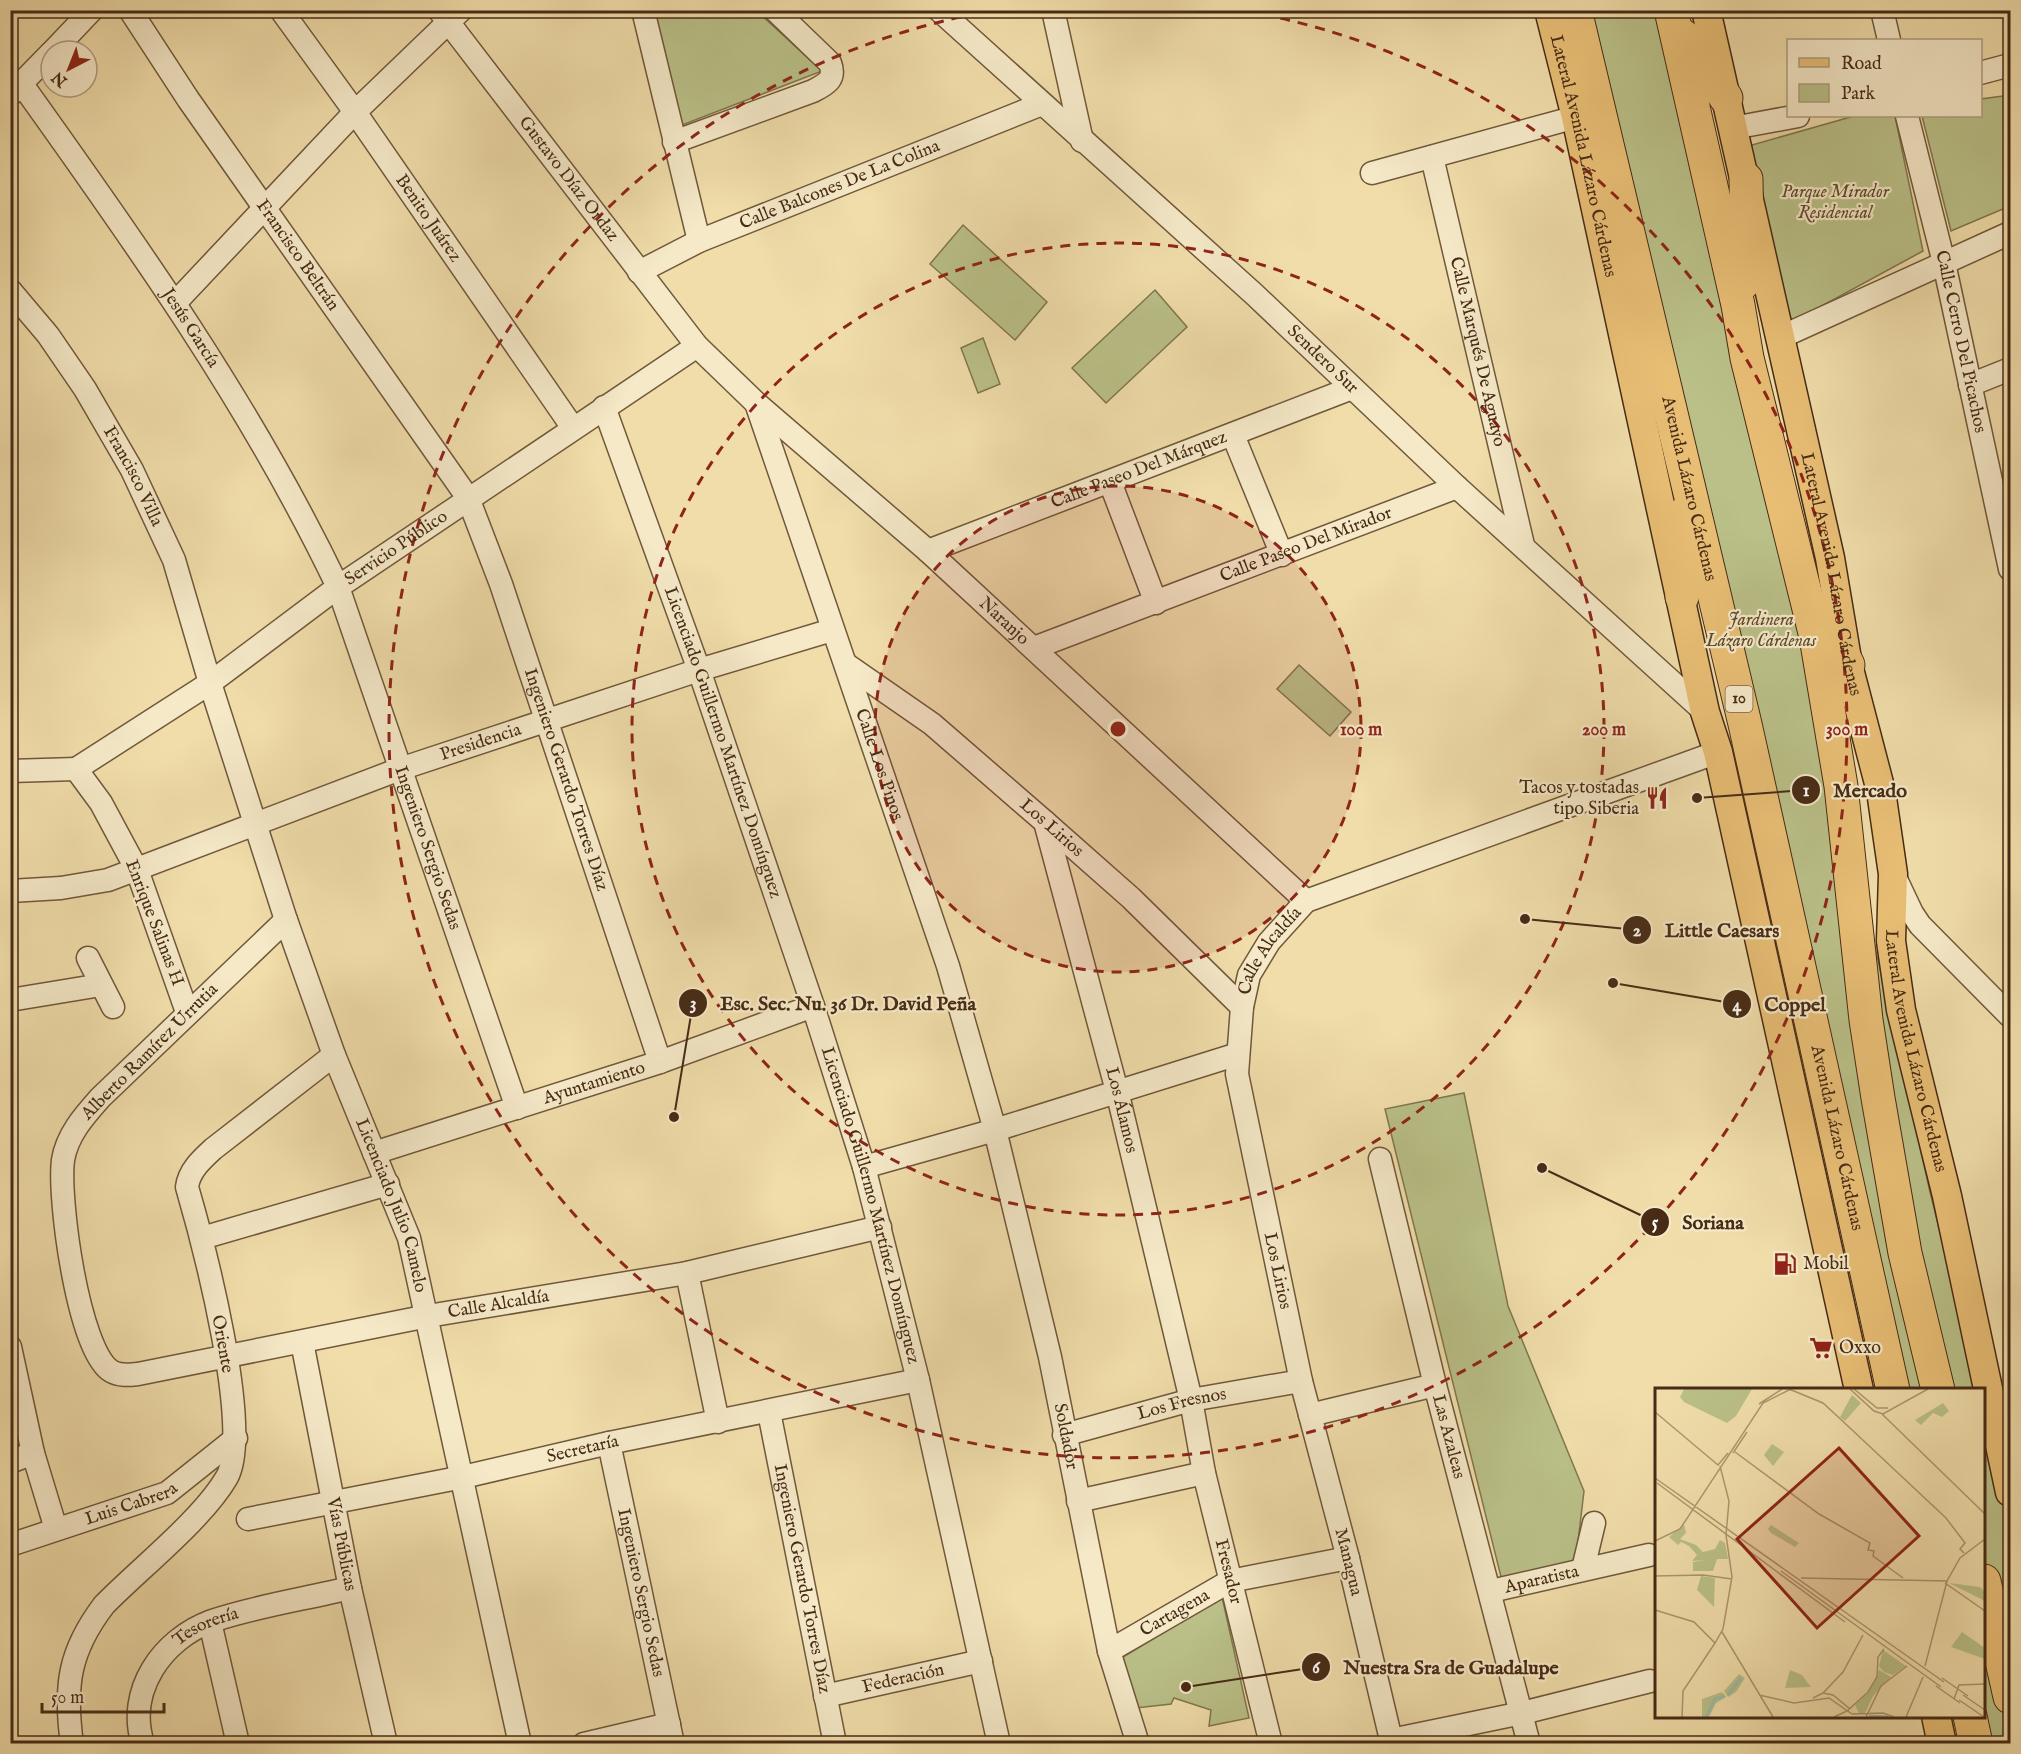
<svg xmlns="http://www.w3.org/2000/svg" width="2021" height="1754" font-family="'IM FELL English',serif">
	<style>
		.green { fill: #bac088; stroke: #80764f; stroke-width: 1.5 }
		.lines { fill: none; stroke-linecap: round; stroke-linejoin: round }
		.minor-casing { stroke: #71583b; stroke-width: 25 }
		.major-casing { stroke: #472b16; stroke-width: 31 }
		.highway-casing { stroke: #472b16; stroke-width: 35 }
		.minor { stroke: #f5e9c8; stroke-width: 22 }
		.major { stroke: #e8be75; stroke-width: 28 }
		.highway { stroke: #e8be75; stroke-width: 33 }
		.ring { fill: none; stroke: #8f2418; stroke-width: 3; stroke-dasharray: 10 8 }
		.labels { text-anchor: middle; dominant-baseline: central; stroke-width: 4.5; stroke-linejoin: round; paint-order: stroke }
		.shield { fill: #f5e9c8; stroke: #7b644b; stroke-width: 1.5 }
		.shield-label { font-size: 16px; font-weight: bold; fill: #472b16 }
		.street-label { font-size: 18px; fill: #472b16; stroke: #f5e9c8 }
		.park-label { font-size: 18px; font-style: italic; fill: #5e492d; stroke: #f5e9c8 }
		.poi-label { font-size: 18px; fill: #472b16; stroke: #f5e9c8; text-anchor: start }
		.inset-river { fill: none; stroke: #9bbca6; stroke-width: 3 }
		.inset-road { fill: none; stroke: #ac966f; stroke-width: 1.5 }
		.view { fill: #8f2418; fill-opacity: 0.15; stroke: #8f2418; stroke-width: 3 }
		.inset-edge { fill: none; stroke: #472b16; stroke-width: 3 }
		.centre { fill: #8f2418; stroke: #f5e9c8; stroke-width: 3 }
		.ring-label { font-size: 18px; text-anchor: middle; font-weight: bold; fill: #8f2418; stroke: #f5e9c8; stroke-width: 4.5; stroke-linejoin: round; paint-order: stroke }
		.leader { fill: none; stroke: #472b16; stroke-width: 2 }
		.callout-dot { fill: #472b16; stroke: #f5e9c8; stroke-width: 2 }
		.mark-label { font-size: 18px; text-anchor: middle; font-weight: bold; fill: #fff }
		.callout-label { font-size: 20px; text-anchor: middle; font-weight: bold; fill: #472b16; stroke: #f5e9c8; stroke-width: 4.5; stroke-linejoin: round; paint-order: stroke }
	</style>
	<rect width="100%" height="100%" fill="#f0ddaa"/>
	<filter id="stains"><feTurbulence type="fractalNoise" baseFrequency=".00333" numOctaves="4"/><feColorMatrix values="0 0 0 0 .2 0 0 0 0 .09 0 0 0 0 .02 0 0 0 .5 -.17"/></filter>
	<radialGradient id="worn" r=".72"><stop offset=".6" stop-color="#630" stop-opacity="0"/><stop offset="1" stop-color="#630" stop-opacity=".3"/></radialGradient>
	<g class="green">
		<polygon points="655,11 757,11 822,71 682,125"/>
		<polygon points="1576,11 1665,11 1930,1192 1979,1389 1896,1389"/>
		<polygon points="2010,95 2010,206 1951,231 1922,116 1980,116 1981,99"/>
		<polygon points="1854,116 1895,116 1923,251 1783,327 1745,147"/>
		<polygon points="963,225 1047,302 1015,340 930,264"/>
		<polygon points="1155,290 1187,327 1106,403 1072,368"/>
		<polygon points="983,338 1000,384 978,393 961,348"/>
		<polygon points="1299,665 1351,712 1330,736 1277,689"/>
		<polygon points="1464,1093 1508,1306 1584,1491 1575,1567 1502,1581 1385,1109"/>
		<polygon points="1984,1409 2010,1519 2010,1743 1971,1743 1984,1716"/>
		<polygon points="1222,1597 1249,1718 1209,1726 1211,1710 1174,1698 1171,1704 1136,1708 1123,1657"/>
	</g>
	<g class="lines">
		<g class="minor-casing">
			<g id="minor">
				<path id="s1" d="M 130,10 L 188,99 L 468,498 L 501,584 L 660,1062"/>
				<path id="s2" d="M 281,10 L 355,112 L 573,428"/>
				<path id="s3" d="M 439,10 L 697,346 L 756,403 L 928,551 L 1306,901"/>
				<polyline points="643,10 699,241"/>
				<path id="s4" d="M 939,10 L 1255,295 L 1457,487 L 1705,712"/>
				<polyline points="1053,10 1082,141"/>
				<polyline points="1882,10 1889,40"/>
				<polyline points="53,51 92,10"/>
				<polyline points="1980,73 2010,65"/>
				<path id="s5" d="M 21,83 C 137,245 252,407 338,587 L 517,1108"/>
				<polyline points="12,93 51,53"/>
				<path id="s6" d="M 1907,116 L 1944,263 L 2010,569"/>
				<polyline points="1733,128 1798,116"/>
				<path d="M 674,142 L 813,91 C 827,84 836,79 830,63 L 775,10"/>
				<path id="s7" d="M 1432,157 L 1523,545"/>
				<polyline points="1372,173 1576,117"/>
				<path id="s8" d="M 639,272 L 699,241 L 1042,104"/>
				<path id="s9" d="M 10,290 L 48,335 L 85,389 L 132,470 L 174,560 L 210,683 L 286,920 L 334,1055 L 409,1238 L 520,1744"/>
				<polyline points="176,302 355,112 461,10"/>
				<polyline points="1779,338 2010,233"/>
				<polyline points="1970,385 2010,369"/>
				<path id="s10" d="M 756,403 L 948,966 L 995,1130 L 1050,1357 L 1109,1651 L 1138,1744"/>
				<path id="s11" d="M 604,407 L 699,670 L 813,1006 L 864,1167 L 918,1380 L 999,1744"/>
				<polyline points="1233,435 1282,555"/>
				<polyline points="1110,482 1156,603"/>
				<path id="s12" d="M 928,551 L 1352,388"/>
				<path id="s13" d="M 1034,648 L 1457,487"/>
				<path id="s14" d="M 847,665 L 932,724 L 1045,822 L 1131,898 L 1242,1007"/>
				<polyline points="10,771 76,769"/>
				<path id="s15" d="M 1045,822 L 1117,1091 L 1191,1400 L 1204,1473 L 1271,1744"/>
				<polyline points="1894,875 1912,913 1920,925 2010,1016"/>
				<path id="s16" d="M 10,891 L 61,888 L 108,880 L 400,769 L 699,670 L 832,630"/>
				<path id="s17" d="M 286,920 L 100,1098 C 84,1116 67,1135 63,1160 C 58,1198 78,1350 111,1371 C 119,1376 129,1375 138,1374 L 428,1316 L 687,1273 L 880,1227"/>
				<polyline points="88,958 113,1007"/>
				<polyline points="10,1000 101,985"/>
				<path id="s18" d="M 187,1012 L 137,870 L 101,803 L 76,769 L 210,683 L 338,587 L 697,346"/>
				<path id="s19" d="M 374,1153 L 660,1062 L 813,1006"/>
				<path id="s20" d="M 1380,1159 L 1435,1385 L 1529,1744"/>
				<polyline points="864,1167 995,1130 1238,1054"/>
				<polyline points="202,1238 388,1184"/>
				<polyline points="687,1273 718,1422"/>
				<path id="s21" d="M 302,1342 L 350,1588 L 386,1744"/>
				<polyline points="10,1347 33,1453 56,1529"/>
				<path id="s22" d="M 769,1412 L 835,1744"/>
				<polyline points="1310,1415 1435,1385"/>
				<path id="s23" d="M 1064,1435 L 1191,1400 L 1301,1381"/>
				<path id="s24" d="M 609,1443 L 673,1744"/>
				<polyline points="10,1462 33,1453"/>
				<polyline points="1078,1501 1204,1473"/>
				<path id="s25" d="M 248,1519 L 463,1477 L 609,1443 L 918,1380"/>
				<path id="s26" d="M 10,1545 L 167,1493 L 236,1438"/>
				<polyline points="1583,1569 1594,1523"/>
				<path id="s27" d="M 1491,1591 L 1649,1555"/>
				<polyline points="210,1622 238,1744"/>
				<path id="s28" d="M 1109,1651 L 1230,1581 L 1348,1558"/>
				<path id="s29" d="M 825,1696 L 981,1661"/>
				<polyline points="1391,1740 1522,1713 1650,1681"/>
				<path d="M 72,1744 C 64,1686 69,1651 104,1605 C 139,1569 203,1519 227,1477 C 253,1430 203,1242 187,1187 C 189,1171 201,1160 213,1149 L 334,1055"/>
				<path id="s30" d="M 143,1744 C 126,1691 162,1639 212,1621 C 256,1606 305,1599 350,1588"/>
				<polyline points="584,1744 669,1724"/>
				<path id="s31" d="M 1392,1744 L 1348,1558 L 1301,1381 L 1237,1074 L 1242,1007 L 1249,975 L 1269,942 L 1306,901 L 1718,752"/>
			</g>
		</g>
		<g class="major-casing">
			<g id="major">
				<path id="s32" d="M 1549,10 L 1576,117 L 1705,712 L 1718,752 L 1859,1390"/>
				<path id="s33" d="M 1706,10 L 1830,558 L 1848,665 L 1881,791 L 1893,874 L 1891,941 L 1901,1010 L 1947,1196 L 2010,1492"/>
				<polyline points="1936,1716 1942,1744"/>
			</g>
		</g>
		<g class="highway-casing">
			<g id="highway">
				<path id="s34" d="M 1575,10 L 1745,724 L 1893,1390"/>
				<polyline points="1671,10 1738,305 1747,358 1816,637 1841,786 1866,1020 1878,1098 1905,1253 1938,1390"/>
				<polyline points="1683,36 1726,98"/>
				<polyline points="1743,283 1747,247 1746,179"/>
				<polyline points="1682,597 1682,515"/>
				<polyline points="1822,613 1848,665"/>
				<polyline points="1984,1581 2010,1697"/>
				<polyline points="1970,1716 1976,1744"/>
			</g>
		</g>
		<use href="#minor" class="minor"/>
		<use href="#major" class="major"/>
		<use href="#highway" class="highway"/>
	</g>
	<circle cx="1118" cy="729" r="243" fill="#8f2418" fill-opacity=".12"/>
	<g class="ring">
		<circle cx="1118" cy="729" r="243"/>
		<circle cx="1118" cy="729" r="486"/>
		<path d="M1245 11A729 729 0 1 1 991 11"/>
	</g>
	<defs>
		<g id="restaurant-bare" transform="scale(1.8)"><path d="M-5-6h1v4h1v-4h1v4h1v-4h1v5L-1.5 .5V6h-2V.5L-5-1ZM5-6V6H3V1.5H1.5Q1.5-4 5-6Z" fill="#8f2418" stroke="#f5e9c8" stroke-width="2.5" paint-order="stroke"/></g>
		<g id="fuel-bare" transform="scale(1.8)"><path d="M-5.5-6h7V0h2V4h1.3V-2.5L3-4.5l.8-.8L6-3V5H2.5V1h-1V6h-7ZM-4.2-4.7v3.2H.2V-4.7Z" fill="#8f2418" stroke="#f5e9c8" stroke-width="2.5" paint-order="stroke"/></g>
		<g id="supermarket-bare" transform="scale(1.8)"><path d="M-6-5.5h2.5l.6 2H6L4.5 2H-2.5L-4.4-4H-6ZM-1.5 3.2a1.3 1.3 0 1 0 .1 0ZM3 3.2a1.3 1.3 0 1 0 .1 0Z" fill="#8f2418" stroke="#f5e9c8" stroke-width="2.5" paint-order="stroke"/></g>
	</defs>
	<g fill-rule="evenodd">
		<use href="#restaurant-bare" x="1657" y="798"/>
		<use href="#fuel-bare" x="1785" y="1264"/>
		<use href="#supermarket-bare" x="1821" y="1348"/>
	</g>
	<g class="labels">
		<rect class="shield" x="1725.5" y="686" width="27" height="26" rx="4.5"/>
		<g class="shield-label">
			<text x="1739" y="699">10</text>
		</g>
		<g class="street-label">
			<text stroke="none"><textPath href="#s32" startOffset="150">Lateral Avenida Lázaro Cárdenas</textPath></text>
			<text stroke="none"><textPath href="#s3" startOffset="213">Gustavo Díaz Ordaz</textPath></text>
			<text stroke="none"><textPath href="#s8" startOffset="219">Calle Balcones De La Colina</textPath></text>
			<text stroke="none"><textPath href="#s2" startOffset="255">Benito Juárez</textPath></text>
			<text stroke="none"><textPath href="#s1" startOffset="297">Francisco Beltrán</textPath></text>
			<text stroke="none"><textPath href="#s5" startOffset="298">Jesús García</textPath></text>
			<text stroke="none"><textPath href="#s6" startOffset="232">Calle Cerro Del Picachos</textPath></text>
			<text stroke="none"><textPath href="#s7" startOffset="200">Calle Marqués De Aguayo</textPath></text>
			<text stroke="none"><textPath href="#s4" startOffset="519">Sendero Sur</textPath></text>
			<text stroke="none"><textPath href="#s12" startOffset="226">Calle Paseo Del Márquez</textPath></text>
			<text stroke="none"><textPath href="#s9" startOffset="224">Francisco Villa</textPath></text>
			<text stroke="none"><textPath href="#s34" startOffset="492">Avenida Lázaro Cárdenas</textPath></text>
			<text stroke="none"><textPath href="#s13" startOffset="291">Calle Paseo Del Mirador</textPath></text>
			<text stroke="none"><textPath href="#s18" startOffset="658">Servicio Público</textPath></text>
			<text stroke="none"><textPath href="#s33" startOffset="578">Lateral Avenida Lázaro Cárdenas</textPath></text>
			<text stroke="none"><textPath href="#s3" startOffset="836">Naranjo</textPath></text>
			<text stroke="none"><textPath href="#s16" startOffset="496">Presidencia</textPath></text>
			<text stroke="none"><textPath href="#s11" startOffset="356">Licenciado Guillermo Martínez Domínguez</textPath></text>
			<text stroke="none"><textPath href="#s10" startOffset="382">Calle Los Pinos</textPath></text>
			<text stroke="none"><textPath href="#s1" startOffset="892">Ingeniero Gerardo Torres Díaz</textPath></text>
			<text stroke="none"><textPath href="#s14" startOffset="262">Los Lirios</textPath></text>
			<text stroke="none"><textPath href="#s5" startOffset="872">Ingeniero Sergio Sedas</textPath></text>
			<text transform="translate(154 923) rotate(69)">Enrique Salinas H</text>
			<text stroke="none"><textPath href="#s31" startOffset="819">Calle Alcaldía</textPath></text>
			<text stroke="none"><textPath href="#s33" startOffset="1064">Lateral Avenida Lázaro Cárdenas</textPath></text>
			<text transform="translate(150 1052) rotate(-45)">Alberto Ramírez Urrutia</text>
			<text stroke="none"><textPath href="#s19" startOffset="231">Ayuntamiento</textPath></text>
			<text stroke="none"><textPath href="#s15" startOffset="298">Los Álamos</textPath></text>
			<text stroke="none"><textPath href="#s34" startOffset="1158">Avenida Lázaro Cárdenas</textPath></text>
			<text stroke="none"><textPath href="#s11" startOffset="842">Licenciado Guillermo Martínez Domínguez</textPath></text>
			<text stroke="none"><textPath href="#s9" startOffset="999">Licenciado Julio Camelo</textPath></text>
			<text transform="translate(1277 1271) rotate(78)">Los Lirios</text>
			<text stroke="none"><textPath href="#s17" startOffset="946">Calle Alcaldía</textPath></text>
			<text transform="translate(222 1344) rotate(80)">Oriente</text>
			<text stroke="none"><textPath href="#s23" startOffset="122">Los Fresnos</textPath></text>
			<text stroke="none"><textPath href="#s10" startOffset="1080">Soldador</textPath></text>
			<text stroke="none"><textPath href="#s20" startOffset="286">Las Azaleas</textPath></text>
			<text stroke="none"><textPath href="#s25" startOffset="342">Secretaría</textPath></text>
			<text stroke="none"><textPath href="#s26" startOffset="128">Luis Cabrera</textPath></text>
			<text stroke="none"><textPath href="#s21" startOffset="206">Vías Públicas</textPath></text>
			<text transform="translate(1348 1562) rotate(76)">Managua</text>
			<text stroke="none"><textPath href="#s15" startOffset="772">Fresador</textPath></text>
			<text stroke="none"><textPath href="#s27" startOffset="52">Aparatista</textPath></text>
			<text stroke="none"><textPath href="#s22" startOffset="170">Ingeniero Gerardo Torres Díaz</textPath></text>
			<text stroke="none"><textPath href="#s24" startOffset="153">Ingeniero Sergio Sedas</textPath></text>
			<text stroke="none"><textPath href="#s28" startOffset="76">Cartagena</textPath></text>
			<text stroke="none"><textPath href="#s30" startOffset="148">Tesorería</textPath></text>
			<text stroke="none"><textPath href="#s29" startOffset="80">Federación</textPath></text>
		</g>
		<g class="park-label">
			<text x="1835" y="192">Parque Mirador<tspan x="1835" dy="21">Residencial</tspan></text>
			<text x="1761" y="620">Jardinera<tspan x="1761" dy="21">Lázaro Cárdenas</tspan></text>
		</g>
		<g class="poi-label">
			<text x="1639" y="788" text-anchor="end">Tacos y tostadas<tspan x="1639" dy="21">tipo Siberia</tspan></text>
			<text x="1803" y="1264">Mobil</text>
			<text x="1839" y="1348">Oxxo</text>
		</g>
	</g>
	<g transform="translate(1655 1388)">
		<rect width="330" height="330" fill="#f0ddaa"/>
		<path d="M 29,1 L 97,1 L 81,28 L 72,35 L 29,14 L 25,9 ZM 197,7 L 206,15 L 190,33 L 185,29 ZM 288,15 L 294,23 L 287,29 L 278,25 L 266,37 L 260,32 ZM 117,56 L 129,64 L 118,78 L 109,67 ZM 29,136 L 31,145 L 25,151 L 41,157 L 48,164 L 60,161 L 65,152 L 70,155 L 73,171 L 62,171 L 58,183 L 38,183 L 38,174 L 50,172 L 37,173 L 42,167 L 34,158 L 26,154 L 23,157 L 14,149 ZM 116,137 L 144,155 L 140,159 L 116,145 L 113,141 ZM 46,188 L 60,190 L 59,219 L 42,202 ZM 294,195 L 325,199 L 330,204 L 330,213 ZM 307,244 L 330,260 L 330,271 L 296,259 ZM 228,262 L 251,278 L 238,287 L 229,284 L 224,278 ZM 135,282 L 147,287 L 156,299 L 130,300 ZM 224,282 L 236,289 L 218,308 L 210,325 L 204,325 L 200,317 L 214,304 ZM 84,286 L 90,290 L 81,304 L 73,309 L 69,303 ZM 67,304 L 71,309 L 61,315 L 54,329 L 47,329 L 47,311 Z" fill="#bac088"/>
		<path class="inset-river" d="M 73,307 L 86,290M 214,328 L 233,329M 51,329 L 60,311 L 70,308"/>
		<path class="inset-road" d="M 134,1 L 168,15 L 195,40 L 291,130 L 310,155 L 305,161 L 309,165M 195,1 L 219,23 L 228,26 L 273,1M 199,1 L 222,20 L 233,20M 104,16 L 127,1M 0,24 L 63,77 L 73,65M 227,26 L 330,126M 80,64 L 164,126 L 215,155 L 213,162 L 219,163 L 218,168 L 248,190M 78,65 L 92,44M 0,90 L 289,294M 2,95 L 190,234M 0,153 L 25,141 L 108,15 L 136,1M 126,183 L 286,299M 0,188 L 48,187 L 77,191M 146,190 L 292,193M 290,195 L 330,223M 0,222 L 39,234 L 60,255 L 68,241 L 77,189 L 71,147 L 74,113 L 65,78M 67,244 L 118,329M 270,278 L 292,193 L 305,170 L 330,151M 287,290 L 313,308M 281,298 L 305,315M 168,305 L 188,284 L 208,247M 104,307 L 139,315 L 174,310 L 197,326 L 228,325 L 239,329M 308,307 L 330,322M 158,310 L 168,305 L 178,307 L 195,321M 299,311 L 304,297 L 330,296M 304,312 L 329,329M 27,329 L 28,303 L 60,255M 179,329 L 192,323 L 213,304 L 222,289 L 223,269 L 229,261M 211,329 L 226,298 L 252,278M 251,329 L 268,289"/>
		<path class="view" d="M 184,60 L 264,148 L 162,240 L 82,151 Z"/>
		<rect width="330" height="330" class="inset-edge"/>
	</g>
	<circle cx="1118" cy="729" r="9" class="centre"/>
	<g class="ring-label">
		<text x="1361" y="735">100 m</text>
		<text x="1604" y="735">200 m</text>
		<text x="1847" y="735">300 m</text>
	</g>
	<path class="leader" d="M1697 798L1806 790M1525 919L1637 930M674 1117L693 1003M1613 983L1737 1004M1542 1168L1655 1222M1186 1687L1316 1667"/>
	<g class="callout-dot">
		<circle cx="1697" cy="798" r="6"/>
		<circle cx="1525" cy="919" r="6"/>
		<circle cx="674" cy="1117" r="6"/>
		<circle cx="1613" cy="983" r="6"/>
		<circle cx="1542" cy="1168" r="6"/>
		<circle cx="1186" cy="1687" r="6"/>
		<circle cx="1806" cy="790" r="15"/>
		<circle cx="1637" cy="930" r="15"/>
		<circle cx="693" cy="1003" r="15"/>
		<circle cx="1737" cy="1004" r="15"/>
		<circle cx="1655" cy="1222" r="15"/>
		<circle cx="1316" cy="1667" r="15"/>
	</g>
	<g class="mark-label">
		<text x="1806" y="796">1</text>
		<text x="1637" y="936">2</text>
		<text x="693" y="1009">3</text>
		<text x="1737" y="1011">4</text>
		<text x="1655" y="1228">5</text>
		<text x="1316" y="1673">6</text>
	</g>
	<g class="callout-label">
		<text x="1870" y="797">Mercado</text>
		<text x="1722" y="937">Little Caesars</text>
		<text x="848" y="1010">Esc. Sec. Nu. 36 Dr. David Peña</text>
		<text x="1795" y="1011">Coppel</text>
		<text x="1713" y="1229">Soriana</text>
		<text x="1451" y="1674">Nuestra Sra de Guadalupe</text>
	</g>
	<rect width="2021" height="1754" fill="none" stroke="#f0ddaa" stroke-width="36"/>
	<rect x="12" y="12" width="1997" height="1730" fill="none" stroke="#472b16" stroke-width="3"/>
	<rect x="18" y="18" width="1985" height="1718" fill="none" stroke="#472b16" stroke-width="1.5"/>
	<rect x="1787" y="39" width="195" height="78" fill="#f5e9c8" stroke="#af9d81" stroke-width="1.5"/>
	<rect x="1799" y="58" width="30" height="9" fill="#e8be75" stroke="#af9d81" stroke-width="1.5"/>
	<text x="1841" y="69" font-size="18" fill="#472b16">Road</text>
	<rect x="1799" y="84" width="30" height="18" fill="#bac088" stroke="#af9d81" stroke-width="1.5"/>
	<text x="1841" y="99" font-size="18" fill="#472b16">Park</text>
	<g transform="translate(69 69) rotate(222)"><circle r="28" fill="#f5e9c8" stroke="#af9d81" stroke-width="1.5"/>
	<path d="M0-4.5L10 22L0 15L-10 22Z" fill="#8f2418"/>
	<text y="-9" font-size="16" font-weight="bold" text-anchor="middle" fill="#472b16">N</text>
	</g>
	<path d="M42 1703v9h122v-9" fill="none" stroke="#472b16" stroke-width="3"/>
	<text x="51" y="1703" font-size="18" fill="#472b16" stroke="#f5e9c8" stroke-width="4.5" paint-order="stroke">50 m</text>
	<rect width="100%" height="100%" filter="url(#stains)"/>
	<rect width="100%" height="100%" fill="url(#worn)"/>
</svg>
